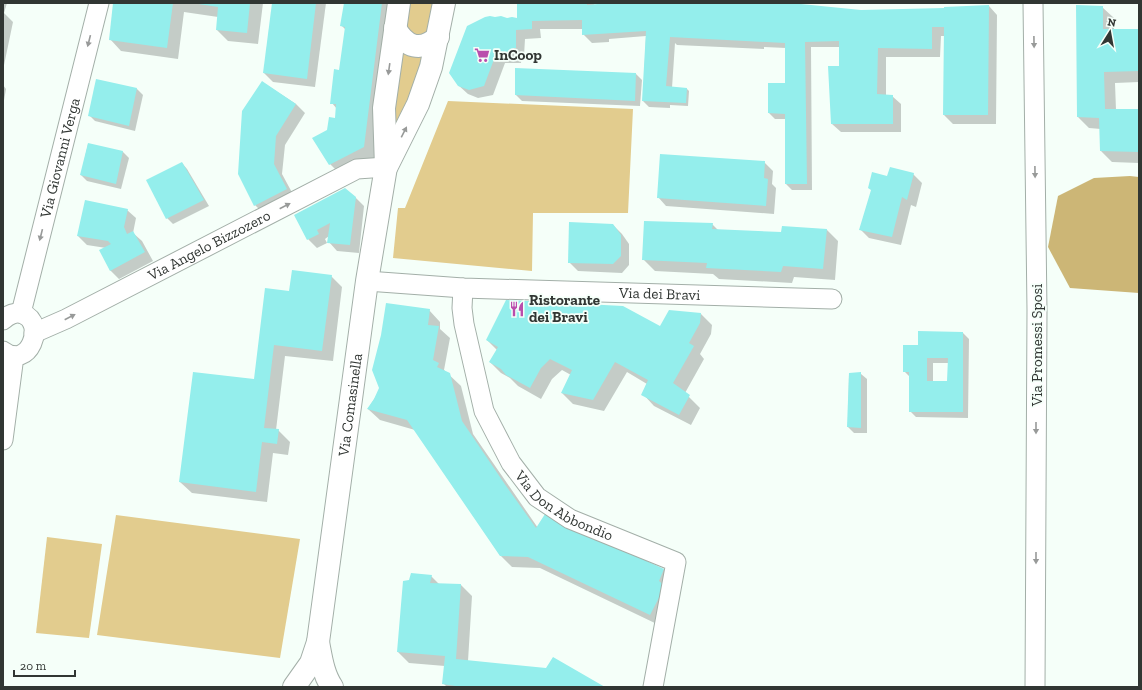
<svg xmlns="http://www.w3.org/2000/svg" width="1142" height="690" font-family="'Zilla Slab',serif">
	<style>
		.green { fill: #e2cc8e }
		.forest { fill: #ccb676 }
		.shadow { fill: #0003; fill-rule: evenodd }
		.building { fill: #94eeec; fill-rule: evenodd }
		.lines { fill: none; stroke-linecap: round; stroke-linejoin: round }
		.street-casing { stroke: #a3afa8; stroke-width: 21 }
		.secondary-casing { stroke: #a3afa8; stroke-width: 24 }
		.street { stroke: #fff; stroke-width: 19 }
		.secondary { stroke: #fff; stroke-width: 22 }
		.oneway { fill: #989a99 }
		.labels { text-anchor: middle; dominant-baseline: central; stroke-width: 3.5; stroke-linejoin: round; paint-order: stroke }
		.poi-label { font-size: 15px; font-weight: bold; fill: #313633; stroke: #f5fff9; text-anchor: start }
		.street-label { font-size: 15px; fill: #313633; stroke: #f5fff9 }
	</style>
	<rect width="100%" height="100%" fill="#f5fff9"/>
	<g class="green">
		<polygon points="399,3 444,3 386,167"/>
		<polygon points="448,101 633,109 628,213 533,213 532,271 393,258 398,208 405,208"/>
		<polygon points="116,515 300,539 280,658 97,635"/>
		<polygon points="47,537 102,544 89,638 36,633"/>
	</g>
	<polygon class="forest" points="1130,176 1139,177 1139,293 1070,288 1048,247 1058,196 1094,178"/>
	<g class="shadow">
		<polygon points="3,3 7,3 4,13 13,22 3,70"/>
		<polygon points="114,3 263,3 258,44 228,41 217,30 218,17 184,12 178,59 121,51 110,39"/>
		<polygon points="273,3 326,3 315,87 273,82 264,73"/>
		<polygon points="345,3 387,3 398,14 379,162 346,180 330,164 328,131 336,119 337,109 332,103 340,71 346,30 341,25"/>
		<polygon points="518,3 592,3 595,5 618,3 778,3 861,11 945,9 989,6 997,15 996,124 953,124 944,115 945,36 941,36 940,57 886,57 886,95 892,96 901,104 901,132 841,132 832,124 840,67 840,47 811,47 812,190 792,190 786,184 786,119 775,119 769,113 786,84 786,48 764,47 764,49 677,45 675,43 672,88 687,89 689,91 688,106 670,105 670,108 649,107 643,101 646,36 609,39 609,42 592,43 583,34 583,29 540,29 541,38 525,39 524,56 522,56 521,63 505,63 493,95 478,98 468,94 458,85 518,20"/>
		<polygon points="1102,7 1114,18 1114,30 1139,30 1139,82 1115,83 1116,110 1139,110 1139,163 1112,162 1101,151 1101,129 1089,128 1078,117"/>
		<polygon points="636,74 642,80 640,106 522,101 516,95"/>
		<polygon points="97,80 137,89 143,95 135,131 95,121 89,115"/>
		<polygon points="262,82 296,104 305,113 285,145 282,174 295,198 264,214 255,205 239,174"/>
		<polygon points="3,85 6,89 3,106"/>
		<polygon points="88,144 123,152 129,158 121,189 87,181 81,175"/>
		<polygon points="764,162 773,171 772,184 776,188 774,214 666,206 658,197"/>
		<polygon points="182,163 187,169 209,206 173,224 167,218"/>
		<polygon points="913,174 922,183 916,207 911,205 901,245 869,238 860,229 888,177"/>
		<polygon points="355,197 364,206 359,253 337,251 329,242 329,236 325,239 327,243 317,248 308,239 295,216"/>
		<polygon points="127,210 136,218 133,233 142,241 153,261 119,279 110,270 106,248 87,245 78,236"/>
		<polygon points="712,224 718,230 782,233 783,227 827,230 838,241 835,280 794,277 792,283 719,279 713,274 655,271 643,259"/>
		<polygon points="613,225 622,234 629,244 629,265 622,273 578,271 569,262"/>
		<polygon points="331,276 342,287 333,361 285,356 276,430 278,430 290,442 288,455 273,453 267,502 192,493 180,482 255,380 290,292"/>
		<polygon points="429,310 440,322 440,329 450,338 444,370 461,386 473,434 538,528 545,516 664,570 675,582 661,626 540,568 512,567 500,555 415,430 380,420 368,409"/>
		<polygon points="701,314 712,325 711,334 700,354 704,359 685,393 700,408 691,425 654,406 643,394 647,384 627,372 604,411 573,404 562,393 571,375 562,370 552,379 541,399 518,386 510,378 501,373 490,362 497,350 487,340 660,327"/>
		<path d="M 963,333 L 969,339 L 968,418 L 916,417 L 910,411 L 910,377 L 904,371 L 919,346 ZM 933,363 L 949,363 L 948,382 L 933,382 Z"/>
		<polygon points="849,374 861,374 867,379 867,433 854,433 848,427"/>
		<polygon points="431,576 440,585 461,585 472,596 468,661 603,687 447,687 443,683 445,666 409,663 398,652"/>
	</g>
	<g class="building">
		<polygon points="113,3 173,3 167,48 109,40"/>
		<polygon points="192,3 250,3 247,33 216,30 218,7"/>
		<polygon points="272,3 316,3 307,79 263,73"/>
		<polygon points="344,3 382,3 364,147 329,165 312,138 327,130 329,117 335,118 336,104 330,104 334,69 339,70 345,27 340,26"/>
		<polygon points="517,3 587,3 587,5 608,3 791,3 861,10 944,8 944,7 989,5 988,115 943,115 944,27 932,27 932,49 878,48 877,94 893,95 893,124 831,124 828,66 839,66 839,41 805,42 807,184 785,184 785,114 768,113 768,83 785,83 785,43 670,37 666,86 687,88 686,103 642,101 646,31 582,35 582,20 532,21 532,29 516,30 516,48 513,48 512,54 496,54 484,86 469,90 458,86 449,73 467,26 485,17 490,16 495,17 501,16 507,18 512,17 517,18"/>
		<polygon points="1076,5 1103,6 1103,29 1139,29 1139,71 1104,72 1105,109 1139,109 1139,152 1100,151 1099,118 1077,117"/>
		<polygon points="515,68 636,73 635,101 515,95"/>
		<polygon points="96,79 137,88 129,126 88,116"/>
		<polygon points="262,81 296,104 276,136 274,164 287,189 254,206 238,174 242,111"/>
		<polygon points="88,143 123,151 116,184 80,175"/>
		<polygon points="660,154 765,161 764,178 768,179 766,206 657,198"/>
		<polygon points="182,162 204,200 166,219 146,180"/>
		<polygon points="890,167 914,173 907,200 902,197 892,237 859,230 871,190 868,188 872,172 887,176"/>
		<polygon points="345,188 356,197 350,245 327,243 330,223 317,230 319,234 307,240 294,215"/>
		<polygon points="85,200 128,209 124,227 127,234 133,231 145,252 110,271 99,250 111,244 108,241 77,236"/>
		<polygon points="644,221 713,223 712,229 781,232 782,226 827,229 823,269 783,266 781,272 706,268 707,263 642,260"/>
		<polygon points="569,222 613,224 621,235 621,256 613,264 568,263"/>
		<polygon points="292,270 332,275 322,351 274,345 264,428 279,429 277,444 262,442 256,492 179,482 193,372 254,379 265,288 289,291"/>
		<polygon points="506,300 623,306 660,326 669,310 701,313 700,323 689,343 694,346 673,383 690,395 679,415 641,395 648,380 615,362 593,400 561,393 572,370 550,359 541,368 530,388 506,375 501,369 489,362 498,347 486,340"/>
		<polygon points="386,303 430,309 428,325 439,326 433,360 439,363 437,367 450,373 462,421 504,483 536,528 545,514 664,569 659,581 665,586 650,615 528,557 500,556 407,420 367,409 374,399 379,388 372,370 381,335"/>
		<path d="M 918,331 L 963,332 L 963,412 L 909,412 L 909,372 L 903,372 L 903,345 L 918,345 ZM 927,358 L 948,358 L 947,381 L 927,381 Z"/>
		<polygon points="861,372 861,428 847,427 849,373"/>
		<polygon points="411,573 432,575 430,583 461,584 456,659 546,668 553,657 605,687 462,687 442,684 445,656 397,652 403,581 409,580"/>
	</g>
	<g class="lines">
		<g class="street-casing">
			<g id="street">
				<polyline points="1033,3 1037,310 1035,687"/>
				<path id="s1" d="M 367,281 L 463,288 L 832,299"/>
				<path id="s2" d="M 463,288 L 462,308 L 464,324 L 484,411 L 511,463 L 537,497 L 570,519 L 676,562 L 653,687"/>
				<path id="s3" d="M 21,313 L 99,3"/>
				<path d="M 3,320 C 8,315 16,311 23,314 C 47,323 29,371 3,351"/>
				<path id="s4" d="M 34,333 L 66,319 L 357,169 L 386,167"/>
				<polyline points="3,440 14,356"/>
			</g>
		</g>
		<g class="secondary-casing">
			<g id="secondary">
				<path d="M 395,28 C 406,48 421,52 438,37"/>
				<polyline points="387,166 418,104 431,67 444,3"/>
				<path d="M 318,642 C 321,657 323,674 332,687"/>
				<path id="s5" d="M 294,687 L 311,663 L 318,642 L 367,281 L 386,167 L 384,108 L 399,3"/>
			</g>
		</g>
		<use href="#street" class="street"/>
		<use href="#secondary" class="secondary"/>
	</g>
	<defs><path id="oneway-solid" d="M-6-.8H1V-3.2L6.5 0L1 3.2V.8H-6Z"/></defs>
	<g class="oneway">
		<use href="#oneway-solid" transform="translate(89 41) rotate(104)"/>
		<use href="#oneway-solid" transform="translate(1034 42) rotate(89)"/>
		<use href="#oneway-solid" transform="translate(389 69) rotate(98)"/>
		<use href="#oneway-solid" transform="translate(404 132) rotate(-63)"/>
		<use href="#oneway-solid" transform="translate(1035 172) rotate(89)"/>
		<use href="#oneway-solid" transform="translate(285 206) rotate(-27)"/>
		<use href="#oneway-solid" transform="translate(41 235) rotate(104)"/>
		<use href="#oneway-solid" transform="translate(70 317) rotate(-27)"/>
		<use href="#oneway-solid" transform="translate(1036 428) rotate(90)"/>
		<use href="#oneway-solid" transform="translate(1036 558) rotate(90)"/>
	</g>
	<defs>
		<g id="supermarket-bare" transform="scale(1.2)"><path d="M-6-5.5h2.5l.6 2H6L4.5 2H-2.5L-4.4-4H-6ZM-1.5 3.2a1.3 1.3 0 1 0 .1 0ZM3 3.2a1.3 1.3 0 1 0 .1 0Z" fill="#ba4dac" stroke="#f5fff9" stroke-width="2.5" paint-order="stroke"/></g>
		<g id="restaurant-bare" transform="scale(1.2)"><path d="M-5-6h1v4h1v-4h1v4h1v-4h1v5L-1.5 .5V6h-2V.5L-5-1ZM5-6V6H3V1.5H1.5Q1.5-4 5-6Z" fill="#ba4dac" stroke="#f5fff9" stroke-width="2.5" paint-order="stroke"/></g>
	</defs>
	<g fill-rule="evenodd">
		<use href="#supermarket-bare" x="482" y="55"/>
		<use href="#restaurant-bare" x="517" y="309"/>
	</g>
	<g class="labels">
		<g class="poi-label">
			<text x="494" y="55">InCoop</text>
			<text x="529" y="300">Ristorante<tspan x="529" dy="17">dei Bravi</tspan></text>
		</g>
		<g class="street-label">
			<text stroke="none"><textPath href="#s3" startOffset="160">Via Giovanni Verga</textPath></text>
			<text stroke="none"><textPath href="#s4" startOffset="196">Via Angelo Bizzozero</textPath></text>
			<text stroke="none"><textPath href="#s1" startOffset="293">Via dei Bravi</textPath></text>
			<text transform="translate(1037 345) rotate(-90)">Via Promessi Sposi</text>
			<text stroke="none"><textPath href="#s5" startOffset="291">Via Comasinella</textPath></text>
			<text stroke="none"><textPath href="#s2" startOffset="254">Via Don Abbondio</textPath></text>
		</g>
	</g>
	<rect width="1142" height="690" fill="none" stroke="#313633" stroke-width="8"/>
	<g transform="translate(1110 32) rotate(11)" stroke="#f5fff9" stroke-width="3" paint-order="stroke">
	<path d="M0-3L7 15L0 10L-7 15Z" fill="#313633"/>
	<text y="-6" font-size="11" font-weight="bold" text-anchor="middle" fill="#313633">N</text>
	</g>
	<path d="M14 670v6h61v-6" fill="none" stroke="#313633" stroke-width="2"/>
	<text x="20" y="670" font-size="12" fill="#313633" stroke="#f5fff9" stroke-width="3" paint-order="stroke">20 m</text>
</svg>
